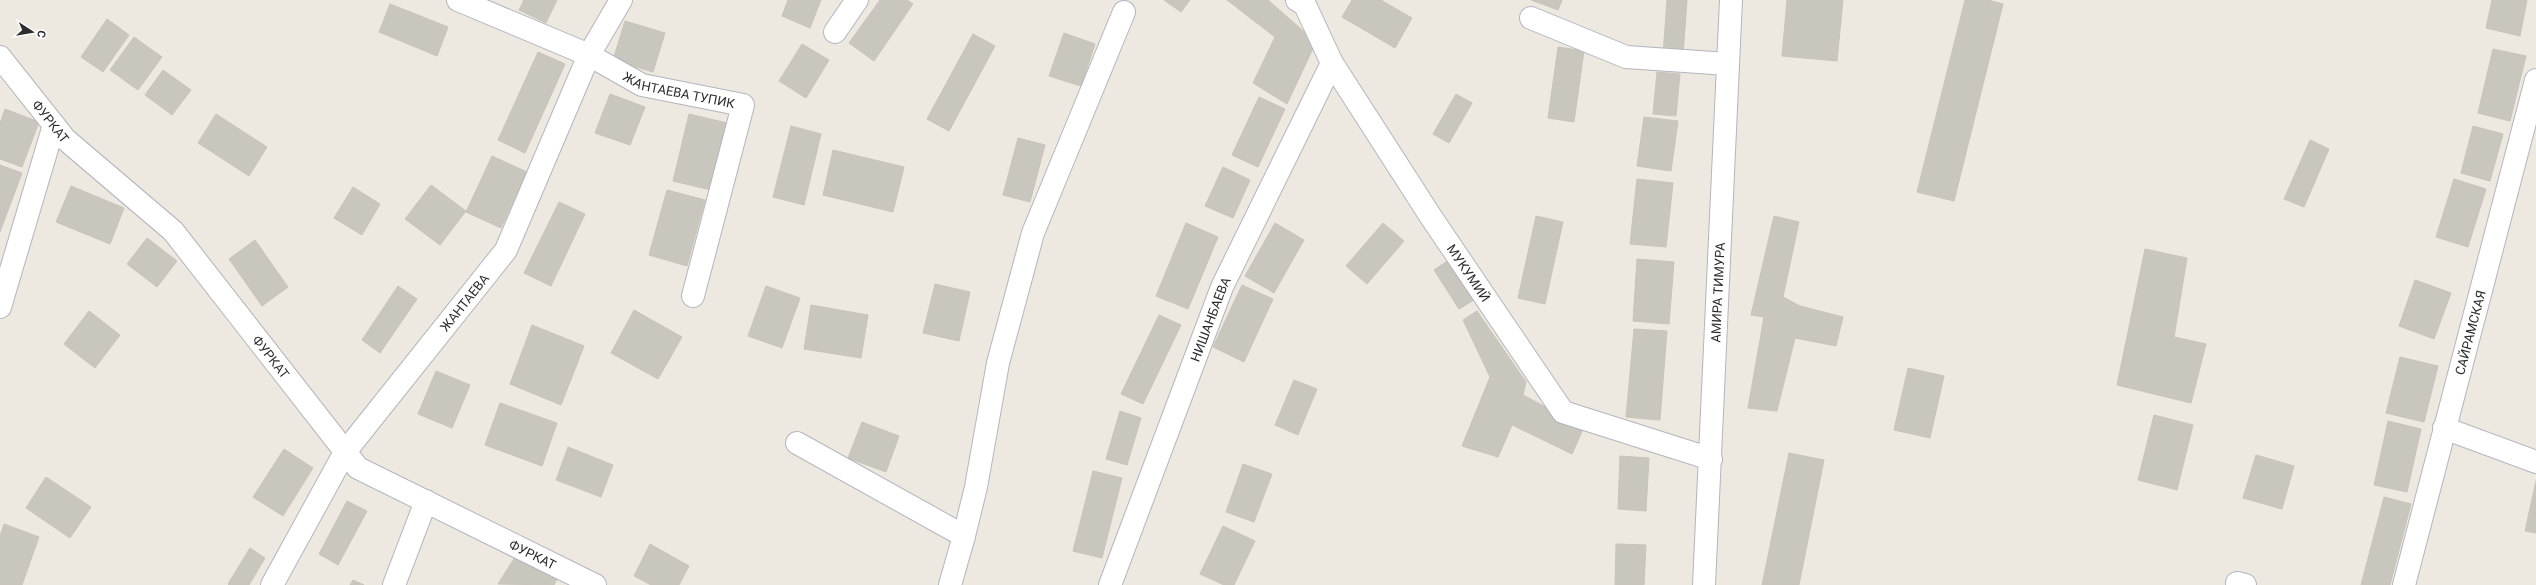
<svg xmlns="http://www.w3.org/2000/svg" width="2536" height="585" font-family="Roboto,sans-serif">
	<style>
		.building { fill: #c9c6be; stroke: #c9c4ba }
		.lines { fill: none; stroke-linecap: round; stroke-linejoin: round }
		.minor-casing { stroke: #b3b5bf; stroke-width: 24 }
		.minor { stroke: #fff; stroke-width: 22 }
		.labels { text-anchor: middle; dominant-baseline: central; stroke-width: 4; stroke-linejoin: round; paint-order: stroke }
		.street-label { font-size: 13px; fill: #2d2d2d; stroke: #fff }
	</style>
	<rect width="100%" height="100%" fill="#ede8e0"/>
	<g class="building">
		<polygon points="524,0 557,0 546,23 519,10"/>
		<polygon points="788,0 821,0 810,28 782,16"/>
		<polygon points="880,0 907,0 913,4 874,61 849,43"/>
		<polygon points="1164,0 1190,0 1181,12"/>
		<polygon points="1227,0 1268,0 1316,42 1287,104 1253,83 1275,37"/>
		<polygon points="1352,0 1381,0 1412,18 1395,48 1342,17"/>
		<polygon points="1531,0 1562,0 1558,10"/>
		<polygon points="1667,0 1687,0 1683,56 1663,55"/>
		<polygon points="1787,0 1843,0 1837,61 1782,56"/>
		<polygon points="1965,0 1988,0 2003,4 1954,201 1917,192"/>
		<polygon points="2492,0 2527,0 2520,36 2486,28"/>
		<polygon points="390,4 448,27 437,56 379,32"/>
		<polygon points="107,19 129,35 103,72 81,57"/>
		<polygon points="625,21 665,33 653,72 613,60"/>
		<polygon points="1064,33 1095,44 1081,86 1049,76"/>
		<polygon points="973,34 995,46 949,131 927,119"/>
		<polygon points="134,37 162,57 138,90 110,70"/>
		<polygon points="802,44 829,60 806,98 779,81"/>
		<polygon points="1558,47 1584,51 1574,122 1548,118"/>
		<polygon points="2493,49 2526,56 2510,121 2478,113"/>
		<polygon points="538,52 565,64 525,153 498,140"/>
		<polygon points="163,70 191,90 172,115 145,95"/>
		<polygon points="1657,72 1680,74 1676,116 1653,114"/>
		<polygon points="610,94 645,107 630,145 595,133"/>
		<polygon points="1456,94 1472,103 1449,143 1433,134"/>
		<polygon points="1259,97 1285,109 1258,167 1232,155"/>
		<polygon points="5,109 39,122 22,167 0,159 0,123"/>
		<polygon points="216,114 267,147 249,176 198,143"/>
		<polygon points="689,114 727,123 711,190 673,181"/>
		<polygon points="1644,117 1678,121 1671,171 1637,166"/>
		<polygon points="791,126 821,134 804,205 773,197"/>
		<polygon points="2473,126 2503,134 2490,181 2461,173"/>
		<polygon points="1018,138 1045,145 1030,202 1003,195"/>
		<polygon points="2310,140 2329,149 2304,207 2284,199"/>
		<polygon points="833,150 904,167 893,212 823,195"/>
		<polygon points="492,156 527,172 501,228 466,212"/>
		<polygon points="0,165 22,173 0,232"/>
		<polygon points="1223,167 1250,180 1233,218 1205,206"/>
		<polygon points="1637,179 1673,183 1666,247 1630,244"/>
		<polygon points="2454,179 2486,189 2468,247 2436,237"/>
		<polygon points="431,185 466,211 440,245 405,219"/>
		<polygon points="71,186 124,208 110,244 56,222"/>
		<polygon points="353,187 380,204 362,235 334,218"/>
		<polygon points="667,190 705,200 687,266 649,255"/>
		<polygon points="559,202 585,214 551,286 524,273"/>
		<polygon points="1536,216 1563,222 1545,304 1518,298"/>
		<polygon points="1774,216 1799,222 1783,297 1800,306 1843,317 1836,346 1795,338 1777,411 1748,408 1764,317 1751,315"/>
		<polygon points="1186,223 1218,237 1188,309 1156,296"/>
		<polygon points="1275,223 1304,240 1274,293 1245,276"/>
		<polygon points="1383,223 1404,241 1367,284 1346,266"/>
		<polygon points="147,238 177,261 157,287 127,264"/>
		<polygon points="255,240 288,287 262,306 229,259"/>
		<polygon points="2145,249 2187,258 2174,337 2206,344 2191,403 2117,385"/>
		<polygon points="1452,258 1477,298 1459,309 1434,270"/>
		<polygon points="1637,259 1674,262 1669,324 1633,321"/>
		<polygon points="2415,280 2451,293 2434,339 2399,326"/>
		<polygon points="935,284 970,292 959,341 923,333"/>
		<polygon points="1242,285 1273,299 1244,362 1213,347"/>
		<polygon points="398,286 417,299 380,353 362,340"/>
		<polygon points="766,286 800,298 782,348 748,336"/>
		<polygon points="811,305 868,315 861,358 804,349"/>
		<polygon points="634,310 682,337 658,379 611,353"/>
		<polygon points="89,311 120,335 95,368 64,344"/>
		<polygon points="1477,311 1526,382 1523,395 1584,427 1572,454 1512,425 1498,457 1462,446 1490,377 1463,320"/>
		<polygon points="1159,315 1181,325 1143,404 1121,394"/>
		<polygon points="532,325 584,346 561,405 510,384"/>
		<polygon points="1634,329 1667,331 1660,420 1626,417"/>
		<polygon points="2400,357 2438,366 2424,422 2386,413"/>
		<polygon points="1908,368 1944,376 1930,438 1894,430"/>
		<polygon points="436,371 470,385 452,428 418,414"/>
		<polygon points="1294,380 1317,389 1298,435 1275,425"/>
		<polygon points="500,403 557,423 542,466 485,445"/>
		<polygon points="1120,411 1141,418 1127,465 1106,459"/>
		<polygon points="2154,415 2193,425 2177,490 2138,480"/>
		<polygon points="2388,421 2421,429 2407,492 2374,485"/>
		<polygon points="862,422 899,436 886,472 848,458"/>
		<polygon points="568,447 613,465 601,497 556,480"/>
		<polygon points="284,449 313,468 283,516 253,497"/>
		<polygon points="1789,453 1824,460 1799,585 1762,585"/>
		<polygon points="2256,455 2294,466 2282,509 2243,498"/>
		<polygon points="1620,456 1649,458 1646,511 1618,509"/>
		<polygon points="1243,464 1272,474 1254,522 1226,512"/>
		<polygon points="1093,471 1122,478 1102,558 1073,551"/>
		<polygon points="46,477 91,507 70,538 26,508"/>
		<polygon points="2536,481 2536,533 2525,531"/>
		<polygon points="2384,497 2411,504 2390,585 2361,585"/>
		<polygon points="347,501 367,511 338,565 319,554"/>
		<polygon points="4,524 39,537 22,585 0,585 0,536"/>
		<polygon points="1223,526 1255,541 1234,585 1224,585 1200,574"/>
		<polygon points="650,544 689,566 679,585 651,585 634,576"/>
		<polygon points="1616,544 1646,545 1644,585 1615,585"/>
		<polygon points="250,548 265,558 249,585 229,585 228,584"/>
		<polygon points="517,554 557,579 554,585 498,584"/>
		<polygon points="353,580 364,585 350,585"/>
	</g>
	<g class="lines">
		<g class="minor-casing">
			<g id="minor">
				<path id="s1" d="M 458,0 L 589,55 L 642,85 L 743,105 L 693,296"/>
				<path id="s2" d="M 1297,0 L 1305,5 L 1332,63 L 1431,217 L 1563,412 L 1711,459"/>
				<polyline points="1531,18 1626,57 1728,64"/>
				<polyline points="835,32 857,0"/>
				<path id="s3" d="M 0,57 L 65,139 L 173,231 L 358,468 L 595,585"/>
				<polyline points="0,307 54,125"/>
				<polyline points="2444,428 2536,462"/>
				<polyline points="797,443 964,536 950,585"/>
				<polyline points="964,536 976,487 998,363 1033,233 1124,12"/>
				<polyline points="2237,583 2245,585"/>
				<path id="s4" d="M 272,585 L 345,452 L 506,250 L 589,55 L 621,0"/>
				<polyline points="394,585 426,501"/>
				<path id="s5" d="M 1110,585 L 1222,287 L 1332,63"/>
				<path id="s6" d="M 1704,585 L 1731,0"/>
				<path id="s7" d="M 2404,585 L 2536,80"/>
			</g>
		</g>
		<use href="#minor" class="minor"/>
	</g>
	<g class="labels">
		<g class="street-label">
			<text stroke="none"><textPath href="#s1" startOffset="240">ЖАНТАЕВА ТУПИК</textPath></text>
			<text stroke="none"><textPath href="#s3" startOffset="82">ФУРКАТ</textPath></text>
			<text stroke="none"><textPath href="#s2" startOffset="324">МУКУМИЙ</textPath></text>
			<text stroke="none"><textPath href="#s6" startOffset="293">АМИРА ТИМУРА</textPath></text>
			<text stroke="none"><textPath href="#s4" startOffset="343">ЖАНТАЕВА</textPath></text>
			<text stroke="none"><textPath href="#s5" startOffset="284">НИШАНБАЕВА</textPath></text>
			<text stroke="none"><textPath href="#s7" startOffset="261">САЙРАМСКАЯ</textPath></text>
			<text stroke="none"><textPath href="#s3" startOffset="406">ФУРКАТ</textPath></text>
			<text stroke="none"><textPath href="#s3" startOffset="742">ФУРКАТ</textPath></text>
		</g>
	</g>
	<g transform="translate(32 32) rotate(102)" stroke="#ffffff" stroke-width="3" paint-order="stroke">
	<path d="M0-3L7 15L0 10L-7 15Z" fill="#2d2d2d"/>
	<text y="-6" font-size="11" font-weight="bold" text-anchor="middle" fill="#2d2d2d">С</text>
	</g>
</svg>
